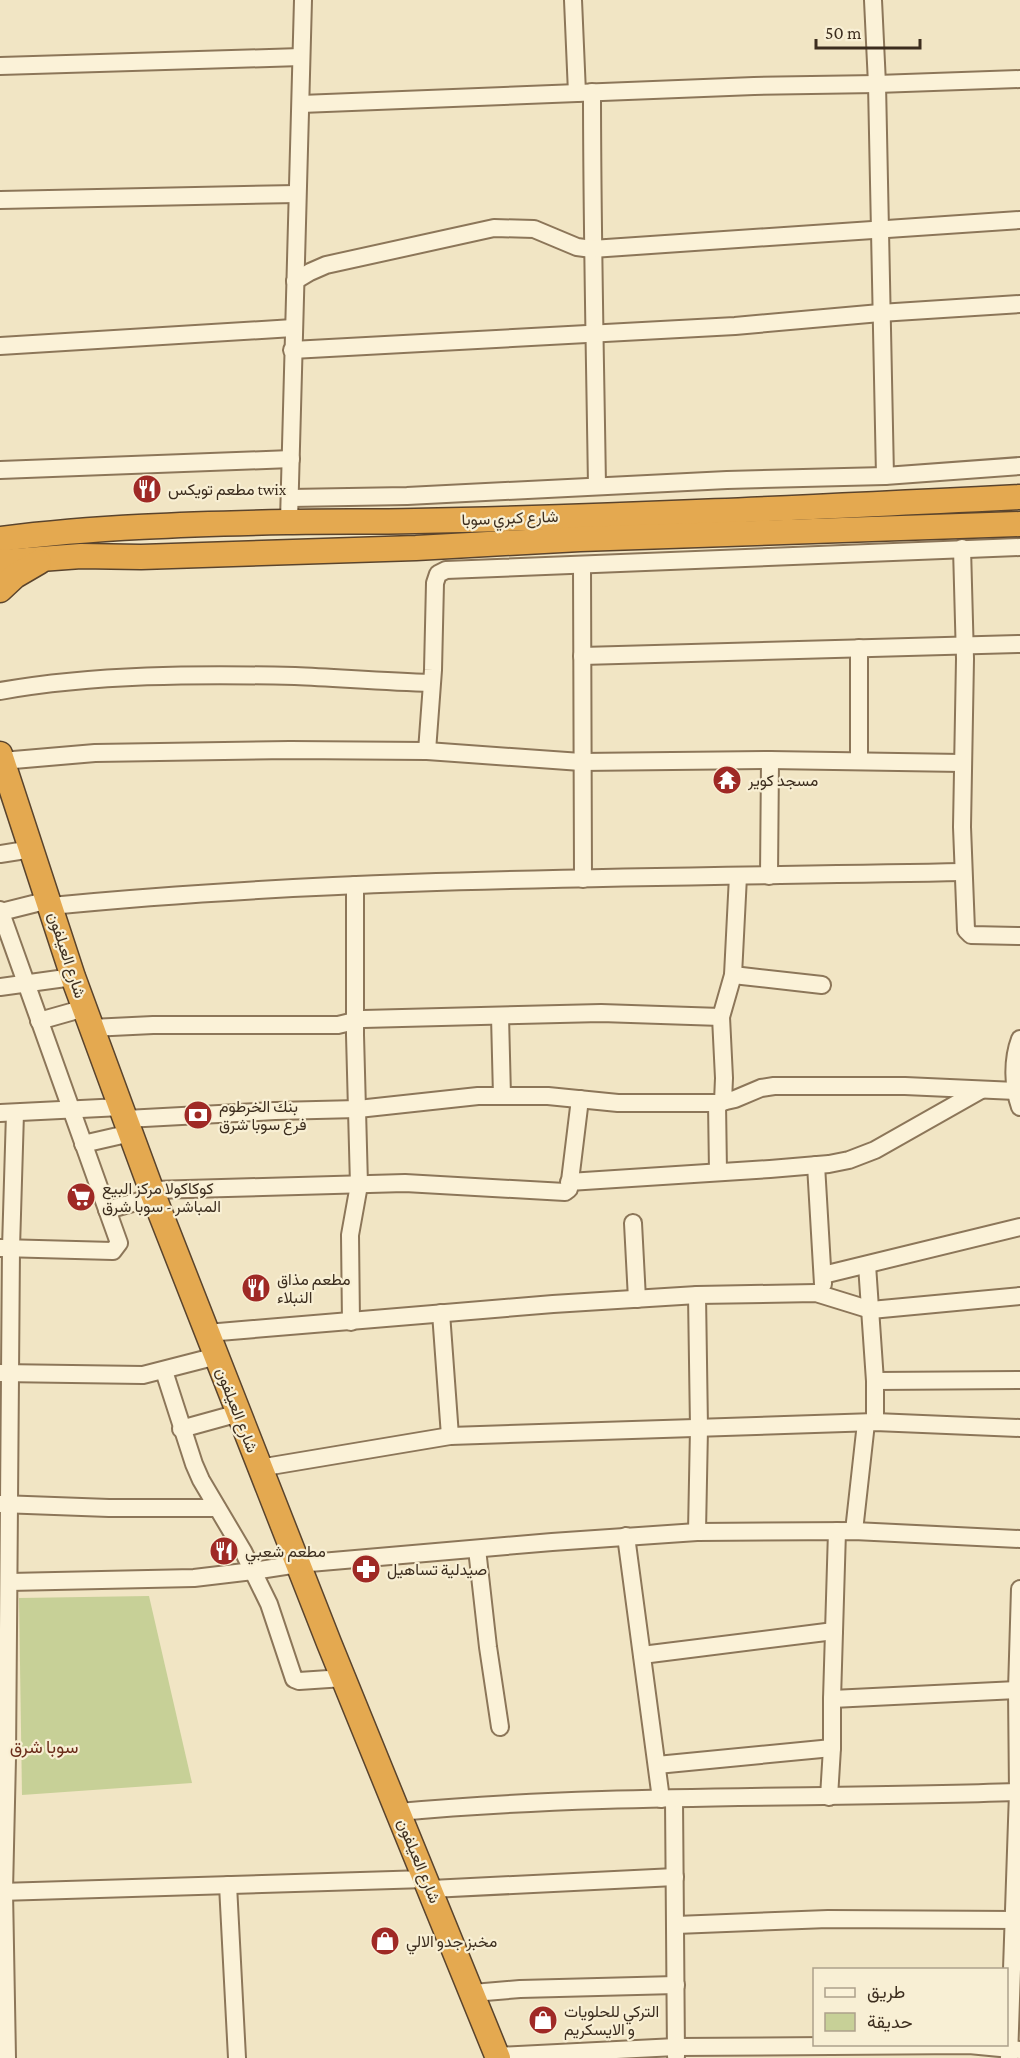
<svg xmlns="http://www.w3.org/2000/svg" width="1020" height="2058" font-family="'Crimson Pro',Vazirmatn,serif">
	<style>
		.green { fill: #c7d097 }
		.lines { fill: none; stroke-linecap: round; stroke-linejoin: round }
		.minor-casing { stroke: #8c7659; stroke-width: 20 }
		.highway-casing { stroke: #5a442d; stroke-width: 27 }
		.minor { stroke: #fbf2d8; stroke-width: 16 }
		.highway { stroke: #e4a950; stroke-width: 24 }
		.labels { text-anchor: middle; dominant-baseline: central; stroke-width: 4.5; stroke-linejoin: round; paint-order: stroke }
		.poi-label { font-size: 16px; fill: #3c2d1e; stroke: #f8efd4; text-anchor: start }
		.street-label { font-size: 16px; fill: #3c2d1e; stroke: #f8efd4 }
		.neighbourhood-label { font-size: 18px; fill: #6b2e1b; stroke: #f8efd4 }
	</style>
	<rect width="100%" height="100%" fill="#f1e5c4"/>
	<polygon class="green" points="149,1596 192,1783 22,1795 19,1598"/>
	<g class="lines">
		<g class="minor-casing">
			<g id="minor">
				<polyline points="573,0 577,93"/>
				<polyline points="873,0 877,84 885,476"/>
				<polyline points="0,66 301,57"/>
				<path d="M 592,92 C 592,224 595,355 597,486"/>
				<polyline points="301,104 754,86 877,84 1020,79"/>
				<polyline points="0,200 297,194"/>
				<polyline points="295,281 310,272 326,265 494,228 534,229 577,247 592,249 1020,220"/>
				<polyline points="0,346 293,328"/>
				<polyline points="292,350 735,326 880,313 1020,304"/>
				<polyline points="0,470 291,459"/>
				<polyline points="290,498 407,496 727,480 885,476 1020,466"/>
				<polyline points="289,521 303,0"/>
				<polyline points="962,548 965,659 962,827 966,930 971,935 1020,936"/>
				<polyline points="582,565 583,879"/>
				<polyline points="859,648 859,760"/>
				<polyline points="582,656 1020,644"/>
				<path d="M 0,691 C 96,674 197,674 295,676 C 341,678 386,682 431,683"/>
				<polyline points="427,751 433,670 435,583 438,574 446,570 1020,547"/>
				<polyline points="2,761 95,753 290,750 427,751 581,762 770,760 962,763"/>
				<polyline points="0,854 32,849"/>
				<polyline points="769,876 770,760"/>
				<path d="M 51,906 C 354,876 659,878 963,872"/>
				<polyline points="0,910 119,1243 113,1251 1,1248"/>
				<polyline points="1,912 49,900"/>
				<polyline points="733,975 822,985"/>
				<polyline points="0,987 73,977"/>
				<polyline points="500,1016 502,1096"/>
				<polyline points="39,1021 85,1008"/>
				<polyline points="91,1028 153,1025 338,1025 363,1019 601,1013 721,1017"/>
				<path d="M 1020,1039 C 1012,1060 1013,1087 1020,1107"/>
				<polyline points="723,1102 724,1078 721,1017 733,975 738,876"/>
				<polyline points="717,1103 718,1172"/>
				<polyline points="0,1113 121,1107"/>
				<polyline points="126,1119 275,1111 358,1109 478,1096 548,1096 618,1103 717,1103 735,1099 761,1088 774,1086 905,1086 1016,1091"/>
				<polyline points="83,1144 131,1133"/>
				<polyline points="816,1165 823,1284"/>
				<polyline points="569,1182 770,1169 829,1164 849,1160 875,1150 981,1090"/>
				<polyline points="152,1190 405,1183 565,1192 569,1189 580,1099"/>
				<polyline points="107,1210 154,1197"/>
				<polyline points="633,1223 637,1299"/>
				<polyline points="867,1265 875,1381 875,1422"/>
				<polyline points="823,1275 1020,1227"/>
				<polyline points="697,1295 699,1428 697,1532"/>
				<polyline points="441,1313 450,1436"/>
				<polyline points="351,1322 350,1235 359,1185 355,1035 355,885"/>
				<polyline points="207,1333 553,1304 697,1295 816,1293 871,1310 1020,1296"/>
				<polyline points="164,1371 194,1464 201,1480 243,1551 269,1604 294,1679 299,1681 344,1678"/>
				<polyline points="0,1373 143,1375 217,1356"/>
				<polyline points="875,1381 1020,1380"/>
				<polyline points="181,1429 239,1413"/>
				<polyline points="259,1468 450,1436 875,1422 1020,1428"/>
				<polyline points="0,1504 109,1508 217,1508"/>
				<polyline points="854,1531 866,1423"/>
				<polyline points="626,1536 661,1799"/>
				<polyline points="477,1549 488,1647 500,1727"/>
				<polyline points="9,1582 194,1578 253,1571 298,1564 552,1542 697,1532 854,1531 1020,1539"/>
				<polyline points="642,1655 834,1631"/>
				<polyline points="832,1699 1017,1690"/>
				<polyline points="657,1765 832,1748"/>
				<polyline points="829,1797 832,1748 832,1699 837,1531"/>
				<polyline points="674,1799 676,2056"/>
				<path d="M 399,1812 C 604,1793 812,1799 1018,1792"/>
				<polyline points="228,1885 237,2058"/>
				<polyline points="431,1889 675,1877"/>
				<polyline points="0,1892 426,1879"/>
				<polyline points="676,1925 828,1919 1020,1920"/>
				<polyline points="473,1993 520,1989 676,1985"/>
				<polyline points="497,2056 676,2047 969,2045 1020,2050"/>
				<polyline points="7,2058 4,1891 7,1758 11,1248 15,1113"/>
				<polyline points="1009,2058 1018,1792 1017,1690 1020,1589"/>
			</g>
		</g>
		<g class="highway-casing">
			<g id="highway">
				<path d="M 0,539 C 95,527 191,524 287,522 C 329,521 372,522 415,521 C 617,517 818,507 1020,497"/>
				<polyline points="0,562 81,556 141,557 416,548 580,539 1020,524"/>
				<polyline points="0,590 15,576 39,562"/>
				<polyline points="0,754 73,977 154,1197 329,1643 498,2058"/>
			</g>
		</g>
		<use href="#minor" class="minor"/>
		<use href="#highway" class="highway"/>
	</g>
	<defs>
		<g id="restaurant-disc" transform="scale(1.5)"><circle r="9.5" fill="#9f2925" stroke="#f8efd4"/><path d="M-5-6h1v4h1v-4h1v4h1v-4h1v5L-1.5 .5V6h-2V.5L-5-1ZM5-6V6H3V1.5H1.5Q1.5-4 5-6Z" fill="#fff"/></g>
		<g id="temple-disc" transform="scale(1.5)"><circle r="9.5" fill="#9f2925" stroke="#f8efd4"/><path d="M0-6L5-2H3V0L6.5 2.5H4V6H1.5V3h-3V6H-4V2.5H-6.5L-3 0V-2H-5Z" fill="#fff"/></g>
		<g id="bank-disc" transform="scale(1.5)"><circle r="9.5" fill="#9f2925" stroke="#f8efd4"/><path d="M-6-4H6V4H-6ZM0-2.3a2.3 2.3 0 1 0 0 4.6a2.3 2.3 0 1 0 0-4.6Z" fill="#fff"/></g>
		<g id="supermarket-disc" transform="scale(1.5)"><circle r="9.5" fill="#9f2925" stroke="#f8efd4"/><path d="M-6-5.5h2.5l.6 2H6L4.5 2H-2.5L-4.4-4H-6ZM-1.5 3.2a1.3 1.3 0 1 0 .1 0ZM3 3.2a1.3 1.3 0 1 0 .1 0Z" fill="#fff"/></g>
		<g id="pharmacy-disc" transform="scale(1.5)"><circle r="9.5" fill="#9f2925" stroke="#f8efd4"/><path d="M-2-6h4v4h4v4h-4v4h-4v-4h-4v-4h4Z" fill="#fff"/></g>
		<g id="shop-disc" transform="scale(1.5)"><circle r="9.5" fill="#9f2925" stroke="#f8efd4"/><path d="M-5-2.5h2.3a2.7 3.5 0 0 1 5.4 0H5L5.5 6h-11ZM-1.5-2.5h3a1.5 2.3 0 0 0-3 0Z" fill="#fff"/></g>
	</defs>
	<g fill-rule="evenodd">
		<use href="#restaurant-disc" x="147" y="489"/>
		<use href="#temple-disc" x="727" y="780"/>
		<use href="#bank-disc" x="198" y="1115"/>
		<use href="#supermarket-disc" x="81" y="1197"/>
		<use href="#restaurant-disc" x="256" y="1288"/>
		<use href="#restaurant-disc" x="224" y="1551"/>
		<use href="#pharmacy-disc" x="366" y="1569"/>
		<use href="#shop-disc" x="385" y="1941"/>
		<use href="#shop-disc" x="543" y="2020"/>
	</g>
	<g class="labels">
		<g class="poi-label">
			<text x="168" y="489">مطعم تويكس twix</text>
			<text x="748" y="780">مسجد كوير</text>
			<text x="219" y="1106">بنك الخرطوم<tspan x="219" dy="18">فرع سوبا شرق</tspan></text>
			<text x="102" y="1188">كوكاكولا مركز البيع<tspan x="102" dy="18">المباشر - سوبا شرق</tspan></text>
			<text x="277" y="1279">مطعم مذاق<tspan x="277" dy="18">النبلاء</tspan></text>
			<text x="245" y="1551">مطعم شعبي</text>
			<text x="387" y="1569">صيدلية تساهيل</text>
			<text x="406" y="1941">مخبز جدو الالي</text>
			<text x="564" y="2011">التركي للحلويات<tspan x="564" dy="18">و الايسكريم</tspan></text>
		</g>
		<g class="street-label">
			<text transform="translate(510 518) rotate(-2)">شارع كبري سوبا</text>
			<text transform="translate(67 955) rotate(72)">شارع العيلفون</text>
			<text transform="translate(237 1410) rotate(69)">شارع العيلفون</text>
			<text transform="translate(419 1861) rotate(68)">شارع العيلفون</text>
		</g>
		<g class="neighbourhood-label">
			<text x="44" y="1747">سوبا شرق</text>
		</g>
	</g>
	<rect x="813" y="1968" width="195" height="78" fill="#f8efd4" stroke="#ada18b" stroke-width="1.5"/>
	<rect x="825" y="1988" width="30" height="9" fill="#fbf2d8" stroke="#ada18b" stroke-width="1.5"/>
	<text x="867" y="1998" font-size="18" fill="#3c2d1e">طريق</text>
	<rect x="825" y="2013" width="30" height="18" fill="#c7d097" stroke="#ada18b" stroke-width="1.5"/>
	<text x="867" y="2028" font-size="18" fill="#3c2d1e">حديقة</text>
	<path d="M816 39v9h104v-9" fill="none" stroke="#3c2d1e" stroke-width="3"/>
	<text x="825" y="39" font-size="18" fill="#3c2d1e" stroke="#f8efd4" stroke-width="4.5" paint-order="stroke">50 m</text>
</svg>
